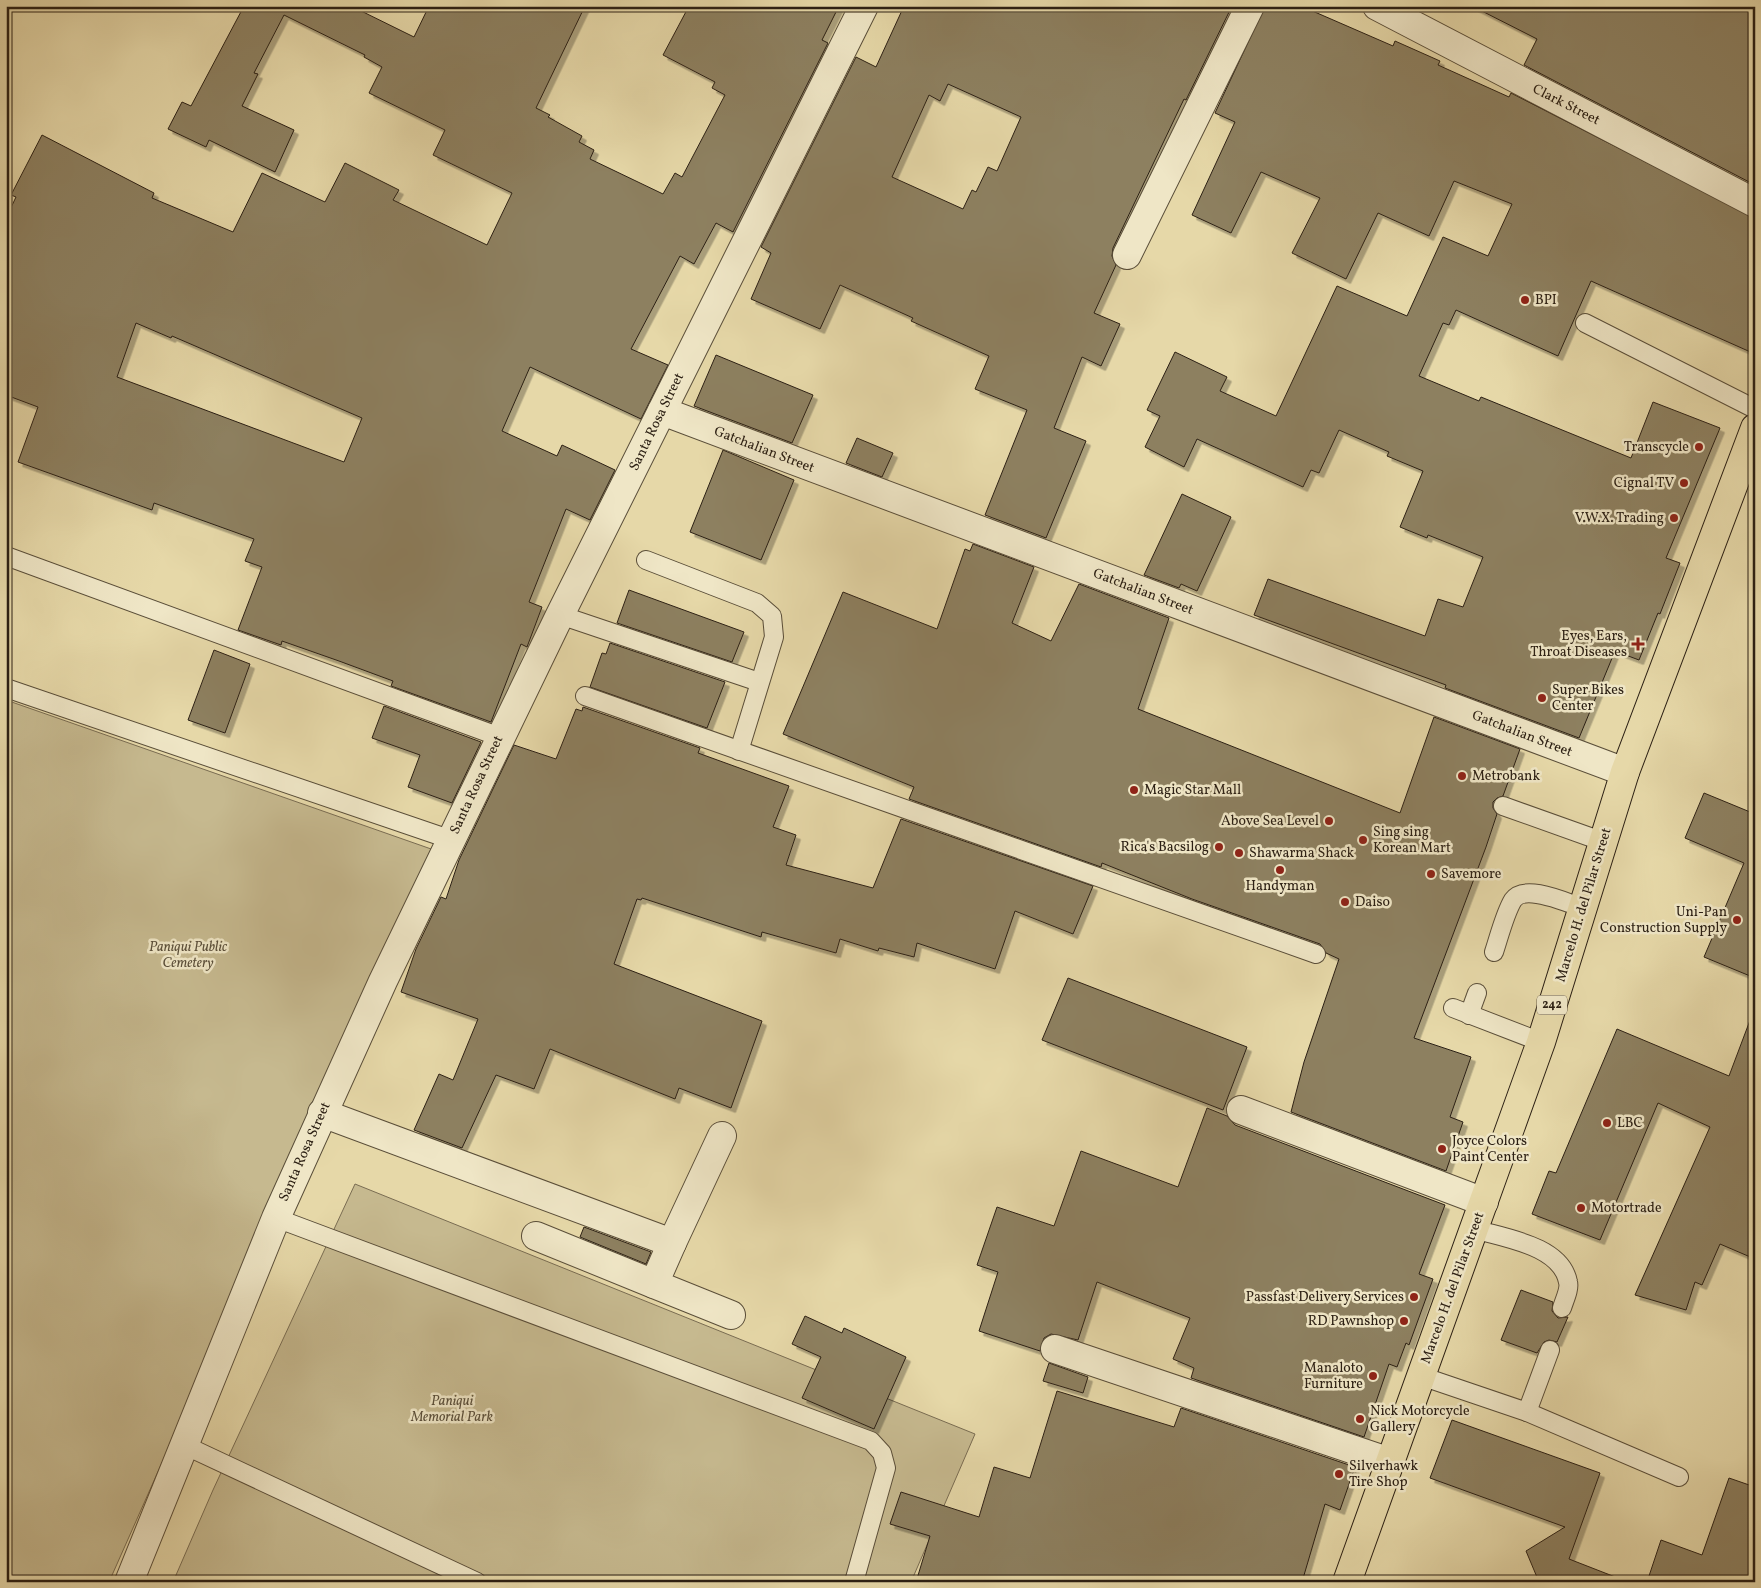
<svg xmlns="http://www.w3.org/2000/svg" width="1761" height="1588" font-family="Vollkorn,serif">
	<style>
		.green { fill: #c6b98f; stroke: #796c52 }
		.building { fill: #8d8061; stroke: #2c2014; fill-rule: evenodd; filter: url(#shadow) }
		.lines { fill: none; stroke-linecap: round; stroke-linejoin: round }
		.service-casing { stroke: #5a4e39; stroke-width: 20 }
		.minor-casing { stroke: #5a4e39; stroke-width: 30 }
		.primary-casing { stroke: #2c2014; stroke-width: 30 }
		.service { stroke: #efe6c6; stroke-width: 18 }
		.minor { stroke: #efe6c6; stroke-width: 28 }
		.primary { stroke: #e6d8a8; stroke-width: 28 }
		.poi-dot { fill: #8f2418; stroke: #efe6c6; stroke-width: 2 }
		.labels { text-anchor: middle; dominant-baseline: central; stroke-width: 5; stroke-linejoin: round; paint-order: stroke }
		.shield { fill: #efe6c6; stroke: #665b49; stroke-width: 1 }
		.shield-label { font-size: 12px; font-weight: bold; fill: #2c2014 }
		.street-label { font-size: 14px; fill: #2c2014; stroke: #efe6c6 }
		.poi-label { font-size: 14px; fill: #2c2014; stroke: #efe6c6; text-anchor: start }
		.park-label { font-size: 14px; font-style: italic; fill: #5a4e39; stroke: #efe6c6 }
	</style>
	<defs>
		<filter id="shadow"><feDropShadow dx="4.5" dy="4.5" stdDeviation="0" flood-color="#0004"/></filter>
	</defs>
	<rect width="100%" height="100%" fill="#e6d8a8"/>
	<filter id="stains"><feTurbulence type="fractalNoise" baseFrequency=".004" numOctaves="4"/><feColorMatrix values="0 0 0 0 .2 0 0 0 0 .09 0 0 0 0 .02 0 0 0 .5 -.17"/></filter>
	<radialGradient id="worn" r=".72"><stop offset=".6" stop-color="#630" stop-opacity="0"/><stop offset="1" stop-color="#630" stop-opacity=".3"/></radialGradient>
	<g class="green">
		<polygon points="6,700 434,850 109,1582 6,1582"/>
		<polygon points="355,1184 975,1434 911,1582 173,1582 213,1490"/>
	</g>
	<g class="building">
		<path d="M 244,6 L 351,6 L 414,37 L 429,6 L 585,6 L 536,108 L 550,115 L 548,117 L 582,136 L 579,142 L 594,150 L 590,159 L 663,194 L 675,173 L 682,177 L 725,95 L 712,88 L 715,82 L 663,55 L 689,6 L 839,6 L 822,40 L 828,43 L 733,232 L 716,223 L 694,264 L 680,256 L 631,349 L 668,365 L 641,419 L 530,367 L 502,431 L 557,456 L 562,445 L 615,470 L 590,520 L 566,509 L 529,602 L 542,607 L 527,647 L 521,644 L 491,722 L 391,686 L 393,681 L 339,661 L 282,641 L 281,645 L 238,630 L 262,567 L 245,561 L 254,539 L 154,503 L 152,510 L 18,462 L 38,407 L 6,395 L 6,218 L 16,197 L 11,195 L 42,135 L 154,193 L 152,198 L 233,232 L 262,173 L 325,202 L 345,163 L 399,190 L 393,200 L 487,245 L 512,193 L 433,155 L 445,130 L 369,93 L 382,67 L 364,57 L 365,55 L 284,15 L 254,73 L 258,74 L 242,106 L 294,130 L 275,172 L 209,140 L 206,147 L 168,129 L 182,102 L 191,106 ZM 136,323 L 171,338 L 172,336 L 362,418 L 344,462 L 117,377 Z"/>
		<path d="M 904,6 L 1232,6 L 1186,100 L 1184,99 L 1113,248 L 1112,256 L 1116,265 L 1094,313 L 1120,324 L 1101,366 L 1082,357 L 1054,428 L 1086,441 L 1046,538 L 985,515 L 1027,410 L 975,389 L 989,356 L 911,321 L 913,318 L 840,285 L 820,329 L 751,299 L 771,253 L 761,247 L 856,57 L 876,67 ZM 948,84 L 1021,117 L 997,171 L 988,167 L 976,192 L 972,190 L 963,209 L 892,177 L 929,95 L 940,101 Z"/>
		<polygon points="1265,6 1301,6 1393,46 1395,41 1440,61 1438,65 1509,97 1511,93 1755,218 1755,354 1591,281 1558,356 1456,310 1449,325 1443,323 1419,376 1479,401 1481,397 1631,458 1653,402 1720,428 1666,558 1680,563 1660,614 1658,613 1639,660 1615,651 1579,738 1445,688 1446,685 1254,615 1268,579 1425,636 1438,599 1463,607 1483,557 1428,535 1427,538 1400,527 1423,471 1387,456 1389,452 1339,430 1319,473 1311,470 1303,487 1197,439 1184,467 1145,447 1160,416 1147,410 1175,352 1227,377 1220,391 1276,416 1337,286 1407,316 1443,237 1488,256 1512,204 1454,181 1429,236 1378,213 1346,279 1292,253 1320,198 1261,172 1231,233 1192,215 1235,122 1215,113"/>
		<polygon points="1472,6 1755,6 1755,185 1524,65 1537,39"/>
		<polygon points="716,355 813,395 792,443 694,406"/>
		<polygon points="857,438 893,453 882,477 846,463"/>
		<polygon points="723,450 794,480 761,560 690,532"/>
		<polygon points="1182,494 1231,517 1197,591 1181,584 1179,588 1144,575"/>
		<polygon points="973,544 1034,567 1012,623 1051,641 1079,584 1169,618 1138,709 1400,813 1434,717 1520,749 1503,796 1497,798 1493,802 1493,808 1497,814 1486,847 1414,1038 1471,1057 1450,1117 1463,1122 1446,1171 1291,1112 1304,1062 1339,959 1326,953 1320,944 1192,899 1102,863 1101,867 909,799 914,787 783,734 843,592 937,629 965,549 970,551"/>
		<polygon points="629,590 744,632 732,662 617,623"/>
		<polygon points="610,643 725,682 707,728 590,687 602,653 606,654"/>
		<polygon points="214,650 250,664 225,733 188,720"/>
		<polygon points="384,706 481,742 452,803 408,787 420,755 372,738"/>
		<polygon points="583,707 700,748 698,753 789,786 773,827 796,835 786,865 873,888 901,819 1093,886 1073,934 1015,911 995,969 917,943 914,957 879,948 878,951 840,939 836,953 762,932 761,937 642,898 641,900 637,899 614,964 762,1021 731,1108 679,1088 675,1099 550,1049 534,1089 496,1075 462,1148 414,1130 439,1074 453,1080 478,1019 401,992 416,949 441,897 446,899 459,860 514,745 556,759 576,709 582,711"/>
		<polygon points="1704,793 1755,814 1755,978 1704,957 1744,863 1685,838"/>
		<polygon points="1068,978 1247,1047 1223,1110 1042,1040"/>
		<polygon points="1752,1015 1755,1015 1755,1259 1720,1244 1702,1285 1695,1282 1686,1310 1635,1295 1710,1127 1658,1103 1600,1240 1532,1214 1549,1171 1556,1173 1617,1029 1729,1076"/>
		<polygon points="1207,1108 1227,1116 1235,1125 1445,1205 1419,1274 1433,1279 1409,1345 1406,1343 1397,1367 1389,1364 1364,1437 1191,1378 1194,1368 1173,1359 1190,1318 1097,1282 1078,1340 1051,1334 1044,1338 1040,1351 979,1331 998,1272 977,1265 997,1207 1054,1226 1081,1151 1178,1187"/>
		<polygon points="584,1227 651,1252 646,1264 580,1237"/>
		<polygon points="1521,1290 1553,1302 1552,1311 1558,1318 1568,1317 1557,1342 1549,1340 1544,1342 1537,1353 1501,1340"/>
		<polygon points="805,1316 842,1333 844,1328 906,1357 874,1429 802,1398 821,1357 792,1344"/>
		<polygon points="1049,1363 1088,1377 1083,1393 1043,1381"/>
		<polygon points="1057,1391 1174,1427 1181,1408 1355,1467 1340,1510 1325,1504 1302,1582 916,1582 930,1536 890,1524 901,1492 979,1517 994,1467 1030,1478"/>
		<polygon points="1452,1420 1600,1473 1569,1559 1623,1580 1623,1582 1539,1582 1526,1551 1565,1527 1430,1478"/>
		<polygon points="1729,1478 1755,1487 1755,1582 1647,1582 1661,1540 1702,1555"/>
	</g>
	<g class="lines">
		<g class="service-casing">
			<g id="service">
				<polyline points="1585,323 1755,409"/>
				<polyline points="6,556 500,737"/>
				<polyline points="646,560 757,603 772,616 774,637 739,751"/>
				<polyline points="560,615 759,682"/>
				<polyline points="6,688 452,840"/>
				<polyline points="585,696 1316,954"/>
				<polyline points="1503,806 1604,842"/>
				<path d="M 1494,952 C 1499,937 1505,913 1513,900 C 1525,883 1567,903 1583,908"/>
				<polyline points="1453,1008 1541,1042"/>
				<polyline points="1469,1015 1477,993"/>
				<polyline points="276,1218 871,1441 882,1453 886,1468 854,1582"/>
				<path d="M 1474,1229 C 1503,1238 1561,1245 1568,1282 C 1570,1289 1564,1301 1562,1308"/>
				<polyline points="1421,1376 1527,1412 1550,1350"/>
				<polyline points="1527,1412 1679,1477"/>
				<polyline points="184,1445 477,1582"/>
			</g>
		</g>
		<g class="minor-casing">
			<g id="minor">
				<polyline points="1377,6 1755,203"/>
				<polyline points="1127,255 1250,6"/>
				<polyline points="662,411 1625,772"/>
				<polyline points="1241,1110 1484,1202"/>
				<polyline points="322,1113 672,1243 722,1136"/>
				<polyline points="536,1236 654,1284"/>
				<polyline points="672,1243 654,1284 731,1315"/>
				<polyline points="1055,1349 1390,1462"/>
				<polyline points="129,1582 276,1218 383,981 560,615 864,6"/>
			</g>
		</g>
		<g class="primary-casing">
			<polyline id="primary" points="1347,1582 1541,1042 1625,772 1755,428"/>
		</g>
		<use href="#service" class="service"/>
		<use href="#minor" class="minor"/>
		<use href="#primary" class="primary"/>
	</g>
	<g class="poi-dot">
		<circle cx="1525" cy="300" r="5"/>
		<circle cx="1699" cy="447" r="5"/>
		<circle cx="1684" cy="483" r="5"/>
		<circle cx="1674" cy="518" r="5"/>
		<path d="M1635.5 636.5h5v5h5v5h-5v5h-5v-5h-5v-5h5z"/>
		<circle cx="1542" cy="698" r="5"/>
		<circle cx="1462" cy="776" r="5"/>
		<circle cx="1134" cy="790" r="5"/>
		<circle cx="1329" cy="821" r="5"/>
		<circle cx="1363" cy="840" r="5"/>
		<circle cx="1219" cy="847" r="5"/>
		<circle cx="1239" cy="853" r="5"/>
		<circle cx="1280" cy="870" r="5"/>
		<circle cx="1431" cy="874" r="5"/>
		<circle cx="1345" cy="902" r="5"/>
		<circle cx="1737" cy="920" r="5"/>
		<circle cx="1607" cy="1123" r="5"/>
		<circle cx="1442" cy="1149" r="5"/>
		<circle cx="1581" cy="1208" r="5"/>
		<circle cx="1414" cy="1297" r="5"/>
		<circle cx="1404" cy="1321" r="5"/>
		<circle cx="1373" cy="1376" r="5"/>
		<circle cx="1360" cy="1419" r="5"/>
		<circle cx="1339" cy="1474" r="5"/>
	</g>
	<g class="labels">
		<rect class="shield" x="1537" y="995.5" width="30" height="19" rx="4"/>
		<g class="shield-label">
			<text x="1552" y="1005">242</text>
		</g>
		<g class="street-label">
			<text transform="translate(1566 105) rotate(27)">Clark Street</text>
			<text transform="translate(657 422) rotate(-64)">Santa Rosa Street</text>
			<text transform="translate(764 450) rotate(21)">Gatchalian Street</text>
			<text transform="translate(1143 592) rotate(21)">Gatchalian Street</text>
			<text transform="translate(1522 734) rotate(21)">Gatchalian Street</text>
			<text transform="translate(477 785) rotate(-65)">Santa Rosa Street</text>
			<text transform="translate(1584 905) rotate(-73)">Marcelo H. del Pilar Street</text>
			<text transform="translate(305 1152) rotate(-66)">Santa Rosa Street</text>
			<text transform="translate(1453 1288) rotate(-70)">Marcelo H. del Pilar Street</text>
		</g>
		<g class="poi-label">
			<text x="1535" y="300">BPI</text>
			<text x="1689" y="447" text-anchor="end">Transcycle</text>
			<text x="1674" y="483" text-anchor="end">Cignal TV</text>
			<text x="1664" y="518" text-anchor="end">V.W.X. Trading</text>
			<text x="1627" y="636" text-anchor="end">Eyes, Ears,<tspan x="1627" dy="16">Throat Diseases</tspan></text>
			<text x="1552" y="690">Super Bikes<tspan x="1552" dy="16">Center</tspan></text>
			<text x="1472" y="776">Metrobank</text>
			<text x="1144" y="790">Magic Star Mall</text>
			<text x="1319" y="821" text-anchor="end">Above Sea Level</text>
			<text x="1373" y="832">Sing sing<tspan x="1373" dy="16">Korean Mart</tspan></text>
			<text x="1209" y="847" text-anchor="end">Rica's Bacsilog</text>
			<text x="1249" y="853">Shawarma Shack</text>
			<text x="1441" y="874">Savemore</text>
			<text x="1280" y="886" text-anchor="middle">Handyman</text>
			<text x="1355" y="902">Daiso</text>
			<text x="1727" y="912" text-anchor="end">Uni-Pan<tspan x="1727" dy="16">Construction Supply</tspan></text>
			<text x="1617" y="1123">LBC</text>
			<text x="1452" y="1141">Joyce Colors<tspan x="1452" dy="16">Paint Center</tspan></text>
			<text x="1591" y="1208">Motortrade</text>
			<text x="1404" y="1297" text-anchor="end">Passfast Delivery Services</text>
			<text x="1394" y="1321" text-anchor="end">RD Pawnshop</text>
			<text x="1363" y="1368" text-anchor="end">Manaloto<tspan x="1363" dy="16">Furniture</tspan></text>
			<text x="1370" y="1411">Nick Motorcycle<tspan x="1370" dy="16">Gallery</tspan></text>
			<text x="1349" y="1466">Silverhawk<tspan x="1349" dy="16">Tire Shop</tspan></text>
		</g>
		<g class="park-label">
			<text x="188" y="947">Paniqui Public<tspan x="188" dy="16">Cemetery</tspan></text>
			<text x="452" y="1401">Paniqui<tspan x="452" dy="16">Memorial Park</tspan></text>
		</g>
	</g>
	<rect width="1761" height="1588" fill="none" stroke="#e6d8a8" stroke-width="25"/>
	<rect x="8" y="8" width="1746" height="1573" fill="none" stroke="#2c2014" stroke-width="2.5"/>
	<rect x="12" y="12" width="1736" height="1563" fill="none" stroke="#2c2014"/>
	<rect width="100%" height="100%" filter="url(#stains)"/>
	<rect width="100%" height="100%" fill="url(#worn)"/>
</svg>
